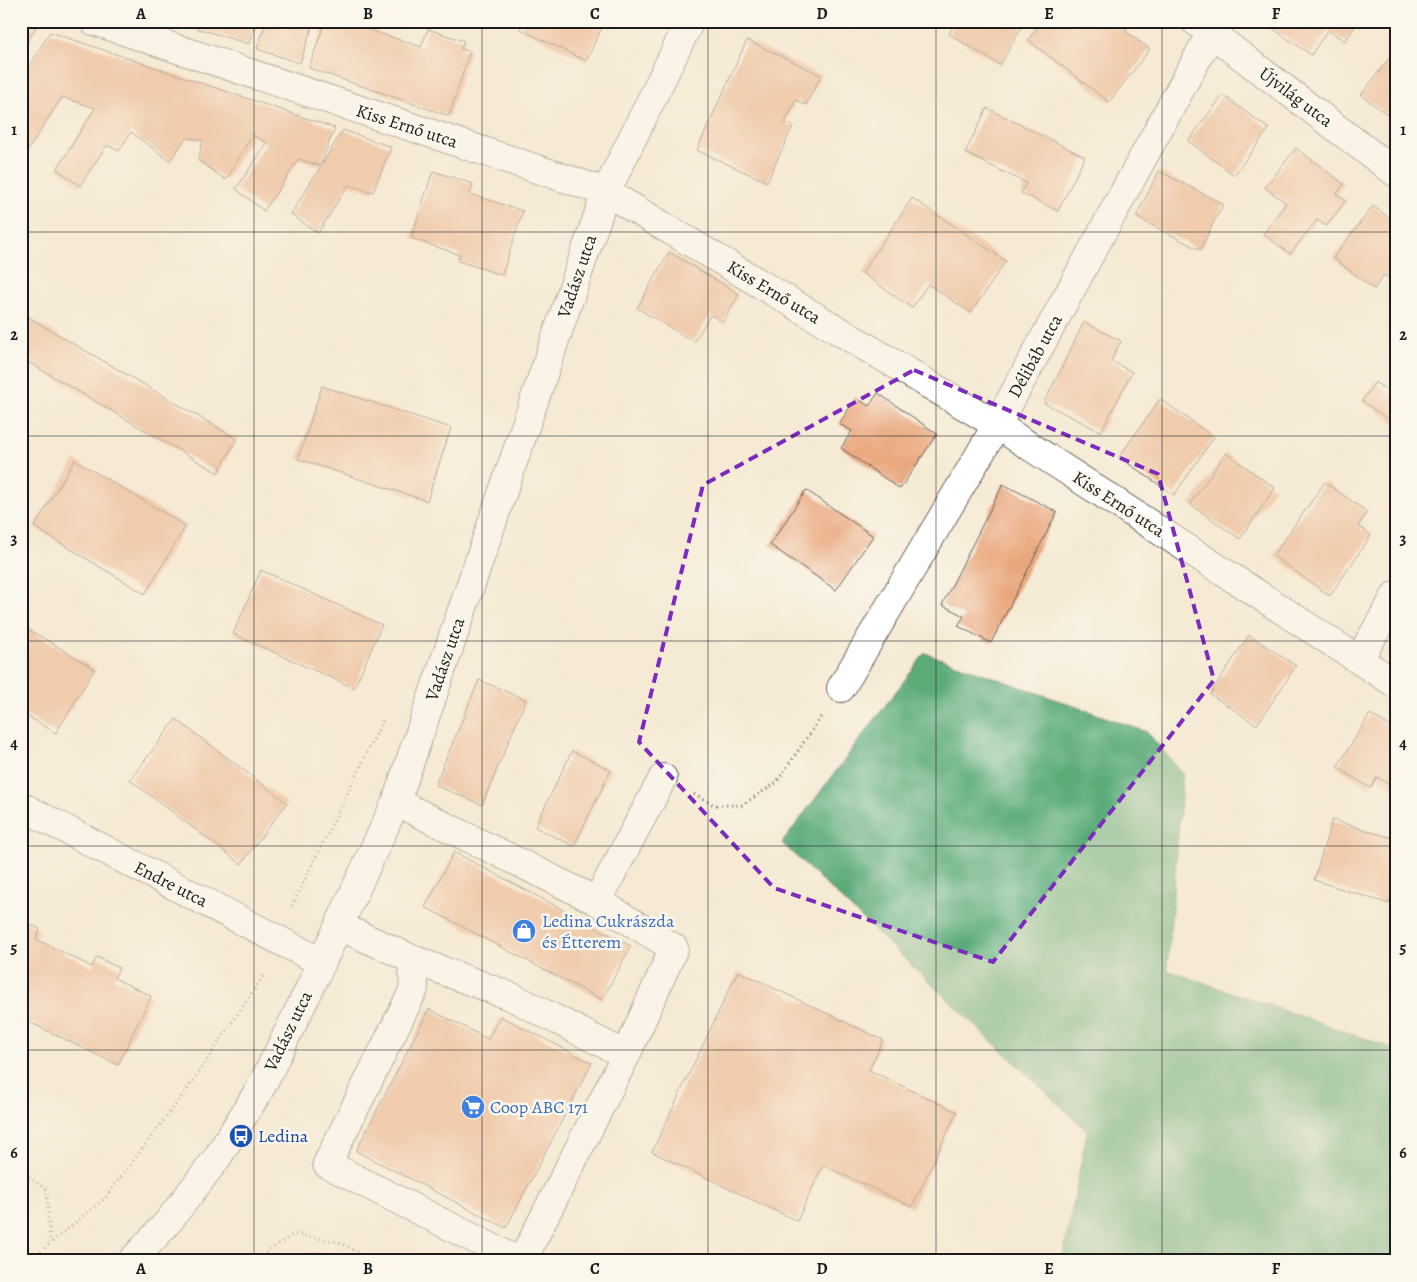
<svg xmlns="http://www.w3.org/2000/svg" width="1417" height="1282" font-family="Alegreya,serif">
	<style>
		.forest { fill: #5cac7a; stroke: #3c644b }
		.building { fill: #e9a67c }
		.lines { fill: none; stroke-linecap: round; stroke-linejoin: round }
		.minor-casing { stroke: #68645c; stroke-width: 30 }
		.path { stroke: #68645c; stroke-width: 3; stroke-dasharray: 1 4; stroke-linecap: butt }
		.minor { stroke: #fff; stroke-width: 28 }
		.marked { fill: none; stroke: #7b2cbf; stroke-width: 4; stroke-dasharray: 10 6; stroke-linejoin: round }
		.grid { fill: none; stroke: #1c1c1c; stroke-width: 1; stroke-opacity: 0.55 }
		.labels { text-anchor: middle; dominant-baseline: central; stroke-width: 5; stroke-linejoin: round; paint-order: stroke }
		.street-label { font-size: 18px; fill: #1c1c1c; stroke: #fbf7ec }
		.shop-label { font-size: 18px; fill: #366cbe; stroke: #fbf7ec; text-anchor: start }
		.transit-label { font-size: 18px; fill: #164399; stroke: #fbf7ec; text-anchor: start }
		.neatline { fill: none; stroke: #1c1c1c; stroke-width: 2 }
		.grid-label { font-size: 16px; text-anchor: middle; font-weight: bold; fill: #1c1c1c }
	</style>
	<rect width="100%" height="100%" fill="#fbf7ec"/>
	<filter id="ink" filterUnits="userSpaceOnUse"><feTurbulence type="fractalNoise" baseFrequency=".02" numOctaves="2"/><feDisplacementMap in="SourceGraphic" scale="10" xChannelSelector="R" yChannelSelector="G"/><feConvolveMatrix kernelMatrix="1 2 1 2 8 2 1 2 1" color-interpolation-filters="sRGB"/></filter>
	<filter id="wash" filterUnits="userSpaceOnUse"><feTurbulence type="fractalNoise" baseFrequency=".0096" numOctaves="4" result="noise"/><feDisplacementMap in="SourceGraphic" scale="20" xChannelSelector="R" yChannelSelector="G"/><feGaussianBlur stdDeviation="1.12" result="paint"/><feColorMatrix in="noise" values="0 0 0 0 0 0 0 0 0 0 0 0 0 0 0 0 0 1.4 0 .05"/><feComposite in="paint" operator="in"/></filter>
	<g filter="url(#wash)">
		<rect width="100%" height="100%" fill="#f5ead4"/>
		<polygon class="forest" points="925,653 1147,732 1183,774 1167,970 1396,1049 1396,1261 1062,1261 1087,1131 782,843"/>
		<g id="blocks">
			<g class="building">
				<polygon points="198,21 257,21 249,44 196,28"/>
				<polygon points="266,21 314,21 300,63 257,49"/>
				<polygon points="325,21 366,21 364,28 421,47 428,29 464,41 461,49 470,51 449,116 309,68"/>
				<polygon points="524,21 605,21 586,61 520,29"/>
				<polygon points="956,21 1025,21 1000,65 949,34"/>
				<polygon points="1042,21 1130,21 1131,22 1125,31 1150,49 1109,102 1028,40"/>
				<polygon points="1266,21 1359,21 1345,41 1328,30 1311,55 1265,23"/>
				<polygon points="21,23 36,28 21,51"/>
				<polygon points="50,32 335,128 320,166 299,159 264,211 236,189 267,143 252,135 226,180 198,160 203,140 186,138 170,161 131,132 119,151 107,145 80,186 57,169 95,108 62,97 21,161 21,79"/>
				<polygon points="747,40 821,75 806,105 796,100 785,123 793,126 767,182 697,150"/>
				<polygon points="1396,49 1396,121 1361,95"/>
				<polygon points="1223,95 1269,129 1234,175 1188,141"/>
				<polygon points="987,108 1085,157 1058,211 1021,193 1026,183 965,153"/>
				<polygon points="343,130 391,147 373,192 348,185 318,233 291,214"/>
				<polygon points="1296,148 1344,184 1337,194 1346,201 1326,226 1317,220 1290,254 1263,234 1286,203 1265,188"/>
				<polygon points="433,171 473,184 470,194 523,211 502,275 458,261 460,255 411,238"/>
				<polygon points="1159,171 1223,204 1200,250 1136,217"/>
				<polygon points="912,198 1006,261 971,313 928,284 912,308 862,273"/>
				<polygon points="1373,206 1396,223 1396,281 1394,283 1384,275 1374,289 1333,258"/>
				<polygon points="669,252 739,294 723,322 710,315 694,342 637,308"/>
				<polygon points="21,313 237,439 218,473 21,358"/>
				<polygon points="1084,322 1121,341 1111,361 1132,372 1101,432 1044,403"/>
				<polygon points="1375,382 1396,397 1396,425 1362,401"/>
				<polygon points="322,386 451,428 427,501 298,459"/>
				<polygon points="878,393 937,434 900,489 841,448 852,431 839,424 856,398 869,406"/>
				<polygon points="1160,399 1214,437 1174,495 1119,457"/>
				<polygon points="1226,453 1275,488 1240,539 1190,504"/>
				<polygon points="75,460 186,526 145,594 34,527"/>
				<polygon points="1325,482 1367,512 1358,526 1371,535 1330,596 1273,556"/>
				<polygon points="1003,484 1057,512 991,643 958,626 964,616 942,605"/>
				<polygon points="806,490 873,536 836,590 770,545"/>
				<polygon points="261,570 382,625 354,688 233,634"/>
				<polygon points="21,625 95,669 56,733 21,712"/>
				<polygon points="1249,635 1296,666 1257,725 1210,694"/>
				<polygon points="479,680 526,700 482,805 435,785"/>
				<polygon points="1370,714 1396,730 1396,789 1377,777 1370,788 1337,767"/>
				<polygon points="176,719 287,803 241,864 130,780"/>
				<polygon points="572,751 611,770 574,846 535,827"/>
				<polygon points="1332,820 1396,839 1396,889 1393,888 1389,904 1314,880"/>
				<polygon points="454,852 631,946 602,1000 425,907"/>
				<polygon points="21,920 40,929 36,939 92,967 97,957 119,968 114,978 151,996 118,1065 21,1018"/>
				<polygon points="738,971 883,1040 869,1070 957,1112 912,1207 823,1165 797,1221 652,1152"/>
				<polygon points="429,1009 488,1039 500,1016 592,1063 506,1228 356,1151"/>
				<polygon points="319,1253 331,1255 343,1261 284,1261 304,1254"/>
			</g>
		</g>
	</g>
	<g filter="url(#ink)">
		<use href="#blocks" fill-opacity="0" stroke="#68645c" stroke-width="1"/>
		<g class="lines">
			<g class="minor-casing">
				<g id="minor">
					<polyline points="94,21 606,192 997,425 1396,684"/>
					<polyline points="1195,21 1396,173"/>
					<polyline points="1359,660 1396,595"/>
					<polyline points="841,688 997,425 1211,33 1222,21"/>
					<polyline points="396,802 597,901"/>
					<polyline points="21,806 321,962"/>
					<polyline points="339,926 412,959 512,997 626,1055 522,1261"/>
					<polyline points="412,959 414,989 327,1164 518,1261"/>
					<polyline points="626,1055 674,948 597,901 663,778"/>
					<polyline points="132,1261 168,1222 217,1158 261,1087 307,994 396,802 606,192 690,21"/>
				</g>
			</g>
			<g class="path">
				<polyline points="694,794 714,805 742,805 776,783 821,717"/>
				<polyline points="292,906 384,718"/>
				<polyline points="21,1171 47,1190 50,1243"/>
				<polyline points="29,1261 105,1198 189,1087 265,973"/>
				<polyline points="253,1261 294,1234 339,1242 374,1261"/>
			</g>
			<use href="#minor" class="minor"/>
		</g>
	</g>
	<path d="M0 0H1417V1282H0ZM 914,370 L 1158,474 L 1214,680 L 993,962 L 774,888 L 639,742 L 703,485 Z" fill="#f5ead4" fill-opacity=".55" fill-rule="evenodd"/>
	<path class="marked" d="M 914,370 L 1158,474 L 1214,680 L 993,962 L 774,888 L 639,742 L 703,485 Z"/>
	<path class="grid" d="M 254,21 L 254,1261M 482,21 L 482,1261M 708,21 L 708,1261M 936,21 L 936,1261M 1162,21 L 1162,1261M 21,232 L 1396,232M 21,436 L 1396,436M 21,641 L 1396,641M 21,846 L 1396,846M 21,1050 L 1396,1050"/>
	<defs>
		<g id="shop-disc" transform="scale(1.25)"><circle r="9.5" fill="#3f7fe0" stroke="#fbf7ec"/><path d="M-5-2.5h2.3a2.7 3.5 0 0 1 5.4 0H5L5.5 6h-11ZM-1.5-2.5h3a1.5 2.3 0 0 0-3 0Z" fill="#fff"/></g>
		<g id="supermarket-disc" transform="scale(1.25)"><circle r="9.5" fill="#3f7fe0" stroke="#fbf7ec"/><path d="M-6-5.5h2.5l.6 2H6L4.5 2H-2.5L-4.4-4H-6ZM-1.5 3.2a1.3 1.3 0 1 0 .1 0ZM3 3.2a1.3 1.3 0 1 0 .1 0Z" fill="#fff"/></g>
		<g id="bus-disc" transform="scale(1.25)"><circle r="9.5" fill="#1a4fb4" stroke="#fbf7ec"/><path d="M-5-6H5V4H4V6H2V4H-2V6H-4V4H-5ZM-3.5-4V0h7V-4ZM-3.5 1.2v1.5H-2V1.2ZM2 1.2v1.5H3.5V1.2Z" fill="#fff"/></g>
	</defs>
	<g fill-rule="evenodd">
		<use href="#shop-disc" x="524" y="931"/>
		<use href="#supermarket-disc" x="473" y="1107"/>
		<use href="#bus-disc" x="241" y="1136"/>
	</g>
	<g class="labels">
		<g class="street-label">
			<text transform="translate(1296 97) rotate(37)">Újvilág utca</text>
			<text transform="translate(407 126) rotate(18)">Kiss Ernő utca</text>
			<text transform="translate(577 276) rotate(-71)">Vadász utca</text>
			<text transform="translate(774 292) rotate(31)">Kiss Ernő utca</text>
			<text transform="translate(1035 356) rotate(-61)">Délibáb utca</text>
			<text transform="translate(1119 504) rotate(33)">Kiss Ernő utca</text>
			<text transform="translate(445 659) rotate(-71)">Vadász utca</text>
			<text transform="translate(171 884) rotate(27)">Endre utca</text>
			<text transform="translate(288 1031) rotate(-64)">Vadász utca</text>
		</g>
		<g class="shop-label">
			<text x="542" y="921">Ledina Cukrászda<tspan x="542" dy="21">és Étterem</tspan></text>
			<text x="490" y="1107">Coop ABC 171</text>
		</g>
		<g class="transit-label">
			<text x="258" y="1136">Ledina</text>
		</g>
	</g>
	<rect width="1417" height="1282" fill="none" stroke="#fbf7ec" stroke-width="55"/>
	<rect x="28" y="28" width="1362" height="1226" class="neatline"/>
	<g class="grid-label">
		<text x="141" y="19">A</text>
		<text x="368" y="19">B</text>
		<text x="595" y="19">C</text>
		<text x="822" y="19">D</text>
		<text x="1049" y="19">E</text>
		<text x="1276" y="19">F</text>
		<text x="14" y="135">1</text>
		<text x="1403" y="135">1</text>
		<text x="14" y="340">2</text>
		<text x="1403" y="340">2</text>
		<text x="14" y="544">3</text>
		<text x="1403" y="544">3</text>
		<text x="14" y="749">4</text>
		<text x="1403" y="749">4</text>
		<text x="14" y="953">5</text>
		<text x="1403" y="953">5</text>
		<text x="14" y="1158">6</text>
		<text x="1403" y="1158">6</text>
		<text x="141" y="1274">A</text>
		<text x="368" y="1274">B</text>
		<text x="595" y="1274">C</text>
		<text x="822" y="1274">D</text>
		<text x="1049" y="1274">E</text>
		<text x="1276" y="1274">F</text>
	</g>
</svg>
